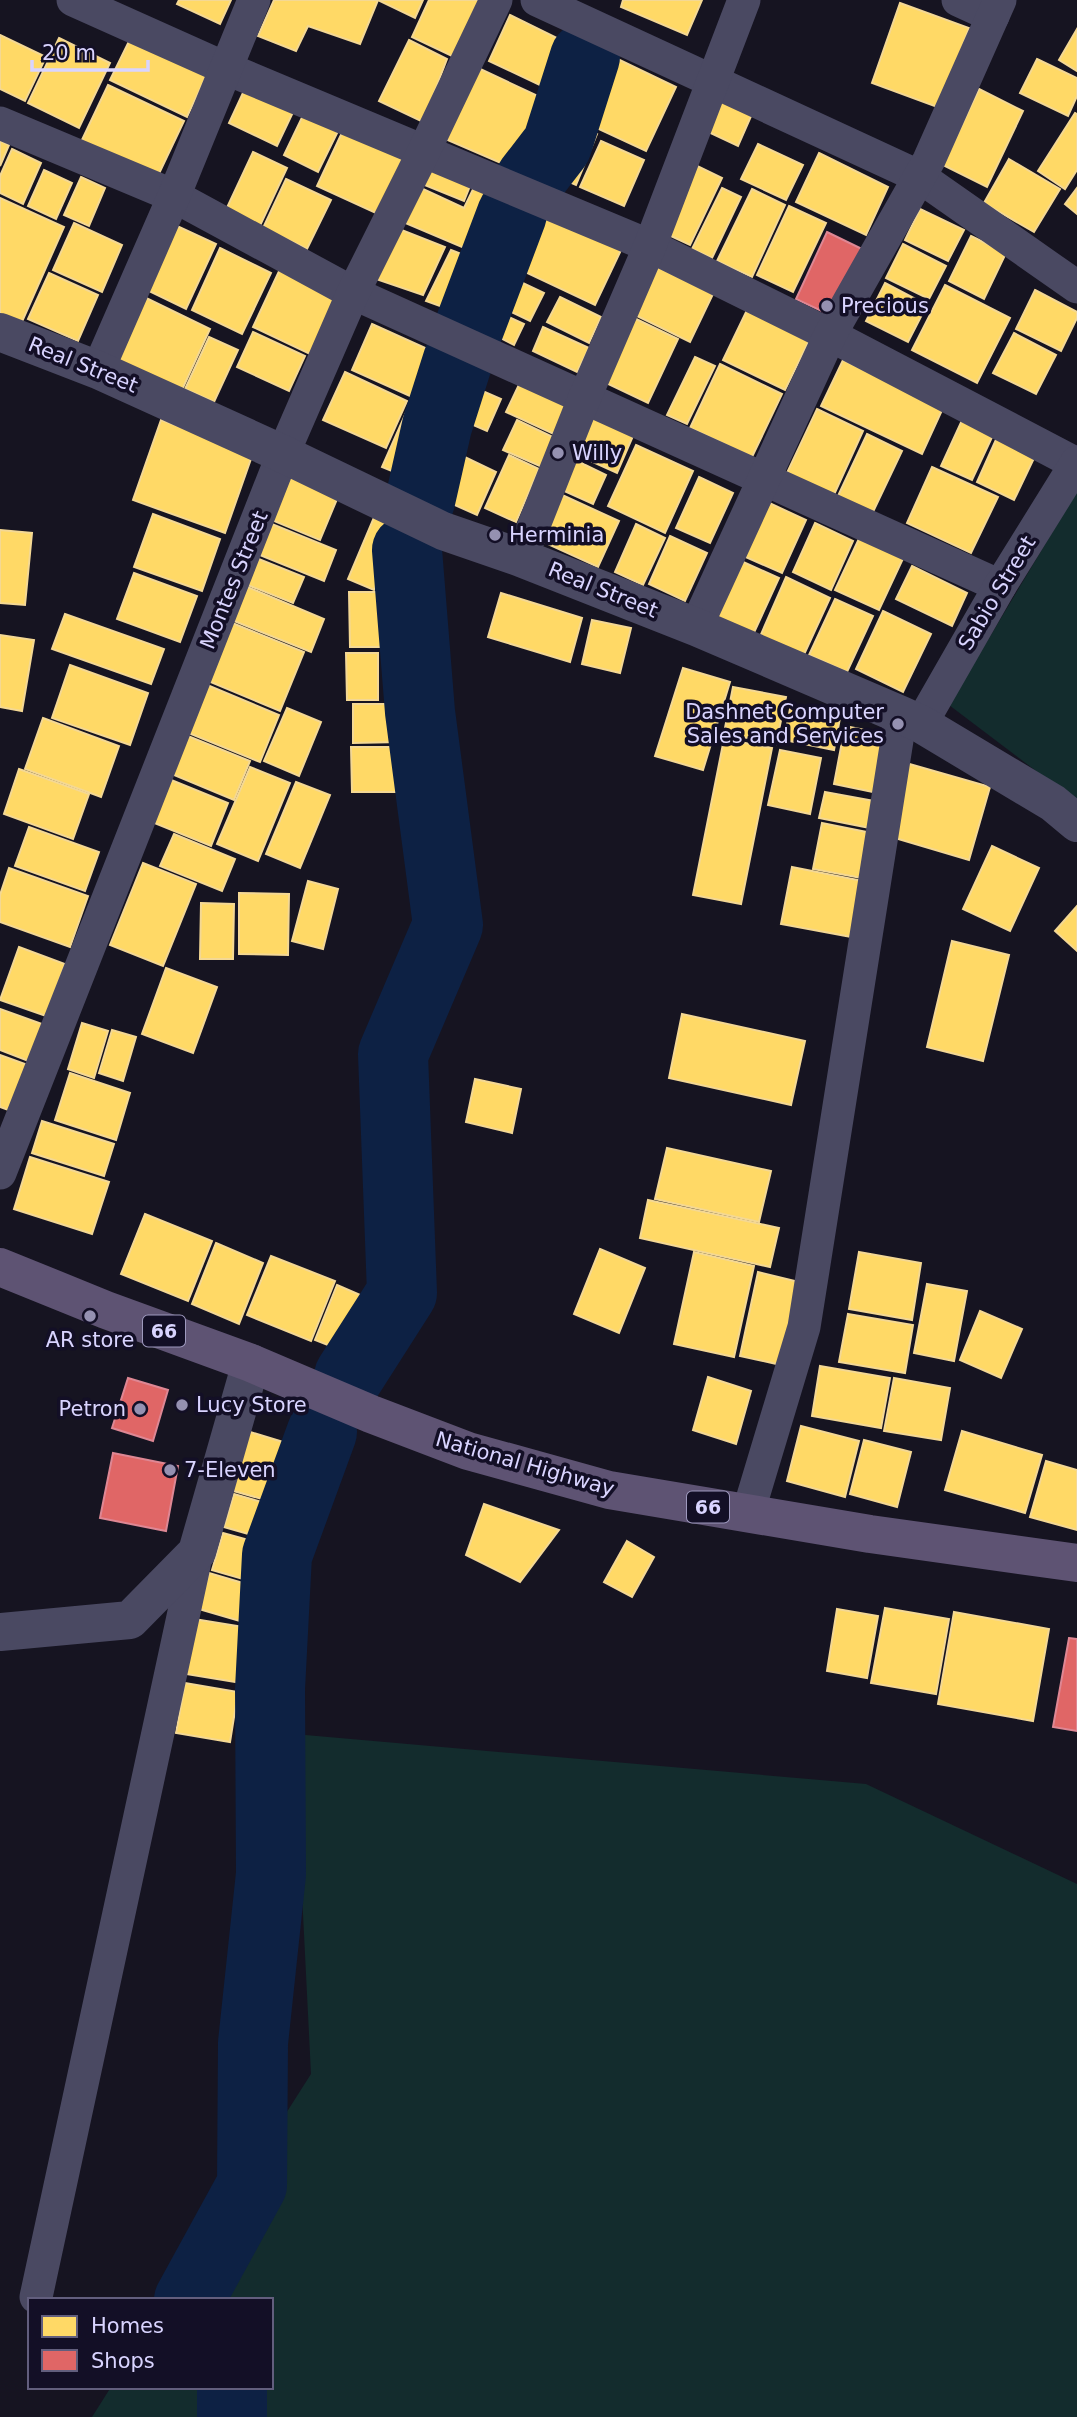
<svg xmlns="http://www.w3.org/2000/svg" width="1077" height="2417" font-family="'DejaVu Sans',sans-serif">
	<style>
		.green { fill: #132c2d }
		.homes { fill: #ffd966; stroke: #f4d894; stroke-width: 2 }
		.shops { fill: #e06666; stroke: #de8794; stroke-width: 2 }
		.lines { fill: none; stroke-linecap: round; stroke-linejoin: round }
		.river { stroke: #0d2144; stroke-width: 70 }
		.minor { stroke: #4a4962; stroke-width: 33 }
		.tertiary { stroke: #4a4962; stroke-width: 38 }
		.primary { stroke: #5e5373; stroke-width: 38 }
		.poi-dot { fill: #9591b1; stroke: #130f26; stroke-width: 2.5 }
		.labels { text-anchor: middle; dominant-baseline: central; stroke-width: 7; stroke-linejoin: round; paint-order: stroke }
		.shield { fill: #130f26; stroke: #9e99be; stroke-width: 2 }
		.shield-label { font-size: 19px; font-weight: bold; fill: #d9d4ff }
		.poi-label { font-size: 21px; fill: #d9d4ff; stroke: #130f26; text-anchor: start }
		.street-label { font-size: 21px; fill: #d9d4ff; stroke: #130f26 }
	</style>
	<rect width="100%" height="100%" fill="#161421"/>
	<g class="green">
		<polygon points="1077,491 1077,802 949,705"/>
		<polygon points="294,1734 866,1784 1077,1884 1077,2417 92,2417 111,2387 271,2387 271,2300 167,2300 311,2074"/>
	</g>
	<g class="homes">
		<polygon points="179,0 231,0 220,24 177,4"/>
		<polygon points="274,0 423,0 415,18 378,0 360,44 308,26 296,51 258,36"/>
		<polygon points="429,0 480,0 454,57 412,37"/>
		<polygon points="623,0 702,0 687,35 621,7"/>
		<polygon points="900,3 969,28 940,108 872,83"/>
		<polygon points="510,15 567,43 546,88 489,61"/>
		<polygon points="1077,29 1077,71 1059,60"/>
		<polygon points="134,31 210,68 187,117 110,80"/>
		<polygon points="0,35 46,57 25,101 0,89"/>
		<polygon points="59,38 110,63 79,128 28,103"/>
		<polygon points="409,40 447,59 423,122 379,101"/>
		<polygon points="603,52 676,87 646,151 573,117"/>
		<polygon points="1037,59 1077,78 1077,96 1068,116 1020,93"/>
		<polygon points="476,67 555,104 524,173 443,138"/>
		<polygon points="248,82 296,106 277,146 229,123"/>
		<polygon points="108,85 184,121 156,180 80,144"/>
		<polygon points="979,89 1023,111 987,187 943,165"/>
		<polygon points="717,98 752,114 738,146 702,129"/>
		<polygon points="307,107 342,123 318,172 284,155"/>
		<polygon points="1075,113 1077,114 1077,170 1065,189 1038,171"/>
		<polygon points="346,124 406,152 378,214 317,186"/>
		<polygon points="575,125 597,134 576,185 553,175"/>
		<polygon points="0,141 9,145 0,166"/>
		<polygon points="601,141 644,160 624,206 580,187"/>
		<polygon points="758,144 803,165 786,200 741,179"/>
		<polygon points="12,149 41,163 23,204 0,193 0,176"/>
		<polygon points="253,152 287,168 258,230 224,214"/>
		<polygon points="819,153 888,187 866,235 796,202"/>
		<polygon points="1009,159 1060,189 1034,232 984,203"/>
		<polygon points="431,160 472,181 464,201 422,184"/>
		<polygon points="691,163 722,178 690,245 660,231"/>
		<polygon points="44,170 72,183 56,219 28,206"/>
		<polygon points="81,177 105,188 89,226 64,215"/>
		<polygon points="286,179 331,200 307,249 263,228"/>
		<polygon points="477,181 511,196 488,258 403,222 419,187 464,208"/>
		<polygon points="722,188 741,197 712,258 692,249"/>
		<polygon points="1077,188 1077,214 1065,204"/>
		<polygon points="752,189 785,205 752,277 717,261"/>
		<polygon points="0,198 64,227 21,324 0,315"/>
		<polygon points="789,206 826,223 793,292 757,275"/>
		<polygon points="920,209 964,230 948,261 905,240"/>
		<polygon points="549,213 622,248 595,305 521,270"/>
		<polygon points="74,223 122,245 102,292 53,270"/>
		<polygon points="177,226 216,244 186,309 147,290"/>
		<polygon points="399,229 445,247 423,295 373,278"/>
		<polygon points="971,236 1006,253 984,299 949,281"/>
		<polygon points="903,244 946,266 929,299 886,278"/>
		<polygon points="220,248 271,273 242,334 192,310"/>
		<polygon points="451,250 482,262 462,314 426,301"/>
		<polygon points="658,267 713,294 690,342 635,315"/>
		<polygon points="280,269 337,296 310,354 253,327"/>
		<polygon points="49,273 98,295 78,341 28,319"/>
		<polygon points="510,277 544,293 530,321 497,305"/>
		<polygon points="885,283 927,305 908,342 866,321"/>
		<polygon points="945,285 1010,318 977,383 912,350"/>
		<polygon points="1035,290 1077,312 1077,318 1061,351 1016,329"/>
		<polygon points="142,296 210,329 182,390 113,358"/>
		<polygon points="560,297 601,317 589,343 547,322"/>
		<polygon points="494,310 524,324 514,345 485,330"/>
		<polygon points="747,310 809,341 785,390 723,360"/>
		<polygon points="632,317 678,339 648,403 602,381"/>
		<polygon points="372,324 432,351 412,397 352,370"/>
		<polygon points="543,327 589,348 577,372 533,351"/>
		<polygon points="253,332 305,356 289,391 237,367"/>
		<polygon points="1014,333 1056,355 1036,394 993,373"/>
		<polygon points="209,337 238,350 214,402 185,389"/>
		<polygon points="436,356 451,363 431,409 416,402"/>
		<polygon points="695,357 715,366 687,424 667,415"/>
		<polygon points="843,360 943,408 922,454 821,406"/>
		<polygon points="720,364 782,394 752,457 690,428"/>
		<polygon points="345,372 407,401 386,448 323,420"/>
		<polygon points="524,374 575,398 558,436 506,412"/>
		<polygon points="471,386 501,399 487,431 457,418"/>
		<polygon points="408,408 430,418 404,476 382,467"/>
		<polygon points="817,409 863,431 833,497 786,475"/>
		<polygon points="592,417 633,436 617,473 575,454"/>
		<polygon points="963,418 994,433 972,480 941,466"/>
		<polygon points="161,420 253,453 225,533 133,500"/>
		<polygon points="517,420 555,438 542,467 503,450"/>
		<polygon points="867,434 902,451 872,514 837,498"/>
		<polygon points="998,435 1036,454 1014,500 977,482"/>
		<polygon points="636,445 693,471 665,533 608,506"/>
		<polygon points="448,449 496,472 477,515 428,493"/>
		<polygon points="509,455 539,469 516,522 485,508"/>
		<polygon points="575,460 606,475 593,504 562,490"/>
		<polygon points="283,462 342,487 320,540 262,516"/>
		<polygon points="932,467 998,497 971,553 907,523"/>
		<polygon points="699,477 733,493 710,543 676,528"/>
		<polygon points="560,494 619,521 598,567 539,540"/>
		<polygon points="765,501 806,520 782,573 741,555"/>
		<polygon points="153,514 220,539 202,591 134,567"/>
		<polygon points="375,515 399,525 374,590 348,579"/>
		<polygon points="262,520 336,550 324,581 250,551"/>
		<polygon points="815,523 853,541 831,590 793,572"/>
		<polygon points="636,524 665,538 643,585 615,572"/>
		<polygon points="0,530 32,533 25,605 0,603"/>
		<polygon points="863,530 907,550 879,610 835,590"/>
		<polygon points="670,536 707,553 685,601 649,584"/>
		<polygon points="251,556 304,577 293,603 240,582"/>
		<polygon points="741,561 779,578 752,637 714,619"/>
		<polygon points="912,566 967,593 952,626 896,599"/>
		<polygon points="134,573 197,596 180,642 117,619"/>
		<polygon points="786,577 830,598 802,659 759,639"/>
		<polygon points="238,583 324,619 311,652 224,617"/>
		<polygon points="349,592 390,592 391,647 350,647"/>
		<polygon points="501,593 582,618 570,662 488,637"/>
		<polygon points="835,599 873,616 847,672 809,655"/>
		<polygon points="883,611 931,634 903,692 856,669"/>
		<polygon points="65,614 164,649 151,684 52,649"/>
		<polygon points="225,620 304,652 280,711 201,678"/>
		<polygon points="592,620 631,628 620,673 582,664"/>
		<polygon points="0,635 34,640 22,711 0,707"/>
		<polygon points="346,653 378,653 378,700 347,700"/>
		<polygon points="70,665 148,693 130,745 52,718"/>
		<polygon points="683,668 730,682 703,770 655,756"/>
		<polygon points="200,682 279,715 260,762 181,730"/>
		<polygon points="733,687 786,697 776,744 724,733"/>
		<polygon points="353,704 399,704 400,742 353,743"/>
		<polygon points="287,708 321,722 299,776 264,761"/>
		<polygon points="790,709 840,718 834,750 784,740"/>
		<polygon points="43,718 119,746 101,797 25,769"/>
		<polygon points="845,726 890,735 878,793 834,784"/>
		<polygon points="178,732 250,761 234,800 162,770"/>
		<polygon points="724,739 772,748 741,904 693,895"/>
		<polygon points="351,747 411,747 411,792 352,792"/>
		<polygon points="780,750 821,758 810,814 768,805"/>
		<polygon points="906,763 990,787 969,860 885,835"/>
		<polygon points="250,767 290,783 258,861 217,844"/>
		<polygon points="19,769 89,794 73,839 4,814"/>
		<polygon points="159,775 228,803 211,846 142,818"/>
		<polygon points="296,782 330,795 300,868 266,854"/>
		<polygon points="825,792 880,802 875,829 819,818"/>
		<polygon points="822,823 877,834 867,879 813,869"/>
		<polygon points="29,827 99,852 85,891 15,866"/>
		<polygon points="174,834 235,859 222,891 160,866"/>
		<polygon points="992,846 1039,868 1010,931 963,909"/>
		<polygon points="143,863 196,884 163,966 110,945"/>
		<polygon points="792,867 868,882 857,938 781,924"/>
		<polygon points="9,868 88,896 70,947 0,922 0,895"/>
		<polygon points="308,881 338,889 323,949 292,941"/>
		<polygon points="239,893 289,894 288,955 239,954"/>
		<polygon points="201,903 234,904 233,959 200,959"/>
		<polygon points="1077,906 1077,951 1055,931"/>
		<polygon points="952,941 1009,955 983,1061 927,1047"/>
		<polygon points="19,947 65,964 46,1016 0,1000"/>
		<polygon points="166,968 217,987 193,1053 142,1034"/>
		<polygon points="0,1009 45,1025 31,1062 0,1050"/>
		<polygon points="682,1014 805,1041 791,1105 669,1078"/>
		<polygon points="82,1023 108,1031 94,1078 68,1069"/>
		<polygon points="112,1030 136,1037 123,1081 99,1073"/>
		<polygon points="0,1055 28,1065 11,1111 0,1107"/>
		<polygon points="70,1073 130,1093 116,1140 55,1120"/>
		<polygon points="475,1079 521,1089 512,1133 466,1122"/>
		<polygon points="42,1121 114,1144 104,1176 32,1153"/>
		<polygon points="667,1148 771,1171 759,1222 655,1199"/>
		<polygon points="30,1157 109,1182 92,1234 14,1209"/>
		<polygon points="648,1200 779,1228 770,1267 640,1238"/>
		<polygon points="145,1214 212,1241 188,1301 121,1274"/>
		<polygon points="216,1243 263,1263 239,1324 192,1304"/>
		<polygon points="600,1249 645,1268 619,1333 574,1314"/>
		<polygon points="694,1252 754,1266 734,1357 674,1344"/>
		<polygon points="859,1252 921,1263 912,1320 849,1309"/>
		<polygon points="271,1256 335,1281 311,1341 247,1315"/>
		<polygon points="758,1272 799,1282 781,1365 740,1356"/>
		<polygon points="927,1284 967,1291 954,1361 914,1353"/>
		<polygon points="337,1285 365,1297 343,1351 315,1340"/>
		<polygon points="980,1311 1022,1329 1001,1378 960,1360"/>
		<polygon points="848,1314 913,1325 905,1373 839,1362"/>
		<polygon points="820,1366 890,1378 881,1428 812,1416"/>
		<polygon points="708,1377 751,1391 736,1444 693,1430"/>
		<polygon points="894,1378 950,1388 941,1440 884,1431"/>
		<polygon points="801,1426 859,1441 845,1497 787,1481"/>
		<polygon points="247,1431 293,1445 276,1503 230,1490"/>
		<polygon points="962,1431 1042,1455 1025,1513 945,1490"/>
		<polygon points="864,1440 911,1452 897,1507 850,1494"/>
		<polygon points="1046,1461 1077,1470 1077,1530 1030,1517"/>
		<polygon points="234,1494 283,1508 273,1541 224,1527"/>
		<polygon points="484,1504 559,1530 520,1582 466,1555"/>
		<polygon points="223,1533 267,1545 257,1583 212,1570"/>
		<polygon points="627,1541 654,1557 632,1597 604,1582"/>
		<polygon points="209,1573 270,1591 260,1627 199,1609"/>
		<polygon points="885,1608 949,1619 936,1694 871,1683"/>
		<polygon points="837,1609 878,1616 867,1678 827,1671"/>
		<polygon points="954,1612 1049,1629 1033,1721 938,1704"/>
		<polygon points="194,1619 256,1629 248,1684 186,1674"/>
		<polygon points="185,1683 238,1692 230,1742 176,1733"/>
	</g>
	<g class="shops">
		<polygon points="827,232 862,249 830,315 796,299"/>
		<polygon points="128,1378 168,1390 153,1441 112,1428"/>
		<polygon points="113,1453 178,1466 166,1531 100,1518"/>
		<polygon points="1069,1638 1077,1639 1077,1731 1053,1727"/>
	</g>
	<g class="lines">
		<g class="river">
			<polyline points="530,180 557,145 585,57"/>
			<polyline points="469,328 512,214"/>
			<polyline points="420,501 437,426 458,360"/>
			<polyline points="349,1376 402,1293 393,1054 448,925 420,712 407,550"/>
			<polyline points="189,2300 252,2185 253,2043 271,1874 270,1689 277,1555 322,1432"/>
			<polyline points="232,2387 232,2417"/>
		</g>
		<g class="minor">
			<polyline points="73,0 225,68 650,246 830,335 1077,464"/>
			<polyline points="537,0 920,177 1077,287"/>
			<polyline points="958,0 993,16"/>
			<polyline points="0,123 174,196 353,293 1000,586"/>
			<polyline points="98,370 174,196 254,0"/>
			<polyline points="521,558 584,399 650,246 744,0"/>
			<polyline points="696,627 830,335 929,160 1000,0"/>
			<polyline points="921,724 1000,586 1077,462"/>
			<polyline points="0,1173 283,454 353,293 424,151 496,0"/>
			<polyline points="748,1513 804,1327 901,715"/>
			<polyline points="36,2297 197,1552"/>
		</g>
		<g class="tertiary">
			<polyline points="0,332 98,370 283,454 443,531 521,558 696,627 901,715 921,724 1053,803 1077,823"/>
			<polyline points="0,1632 130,1620 197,1552 251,1363"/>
		</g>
		<polyline class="primary" points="0,1267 106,1310 251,1363 371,1414 468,1451 609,1490 870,1534 1077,1563"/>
	</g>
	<g class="poi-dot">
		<circle cx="827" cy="306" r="7"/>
		<circle cx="558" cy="453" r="7"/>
		<circle cx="495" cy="535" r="7"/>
		<circle cx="898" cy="724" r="7"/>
		<circle cx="90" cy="1316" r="7"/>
		<circle cx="182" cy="1405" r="7"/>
		<circle cx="140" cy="1409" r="7"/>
		<circle cx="170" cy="1470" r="7"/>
	</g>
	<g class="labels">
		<g class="shield">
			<rect x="143" y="1315.5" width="42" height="31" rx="5"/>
			<rect x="687" y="1491.5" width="42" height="31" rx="5"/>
		</g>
		<g class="shield-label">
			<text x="164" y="1331">66</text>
			<text x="708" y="1507">66</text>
		</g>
		<g class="poi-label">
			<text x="841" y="306">Precious</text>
			<text x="572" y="453">Willy</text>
			<text x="509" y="535">Herminia</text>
			<text x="884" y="712" text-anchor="end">Dashnet Computer<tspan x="884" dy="24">Sales and Services</tspan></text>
			<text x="90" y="1340" text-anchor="middle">AR store</text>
			<text x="196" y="1405">Lucy Store</text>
			<text x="126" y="1409" text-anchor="end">Petron</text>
			<text x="184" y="1470">7-Eleven</text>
		</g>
		<g class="street-label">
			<text transform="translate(83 365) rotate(22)">Real Street</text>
			<text transform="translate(234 580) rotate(-68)">Montes Street</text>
			<text transform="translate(603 590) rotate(22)">Real Street</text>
			<text transform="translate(997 593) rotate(-59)">Sabio Street</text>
			<text transform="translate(525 1464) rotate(16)">National Highway</text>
		</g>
	</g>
	<rect x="28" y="2298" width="245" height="91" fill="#130f26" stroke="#625e7d" stroke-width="2"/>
	<rect x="42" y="2316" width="35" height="21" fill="#ffd966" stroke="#625e7d" stroke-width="2"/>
	<text x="91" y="2333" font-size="21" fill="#d9d4ff">Homes</text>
	<rect x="42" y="2350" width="35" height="21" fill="#e06666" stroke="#625e7d" stroke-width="2"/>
	<text x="91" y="2368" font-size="21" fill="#d9d4ff">Shops</text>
	<path d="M32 60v10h116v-10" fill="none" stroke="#d9d4ff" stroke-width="3.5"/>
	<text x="42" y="60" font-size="21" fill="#d9d4ff" stroke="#130f26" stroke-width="5" paint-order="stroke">20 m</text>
</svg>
